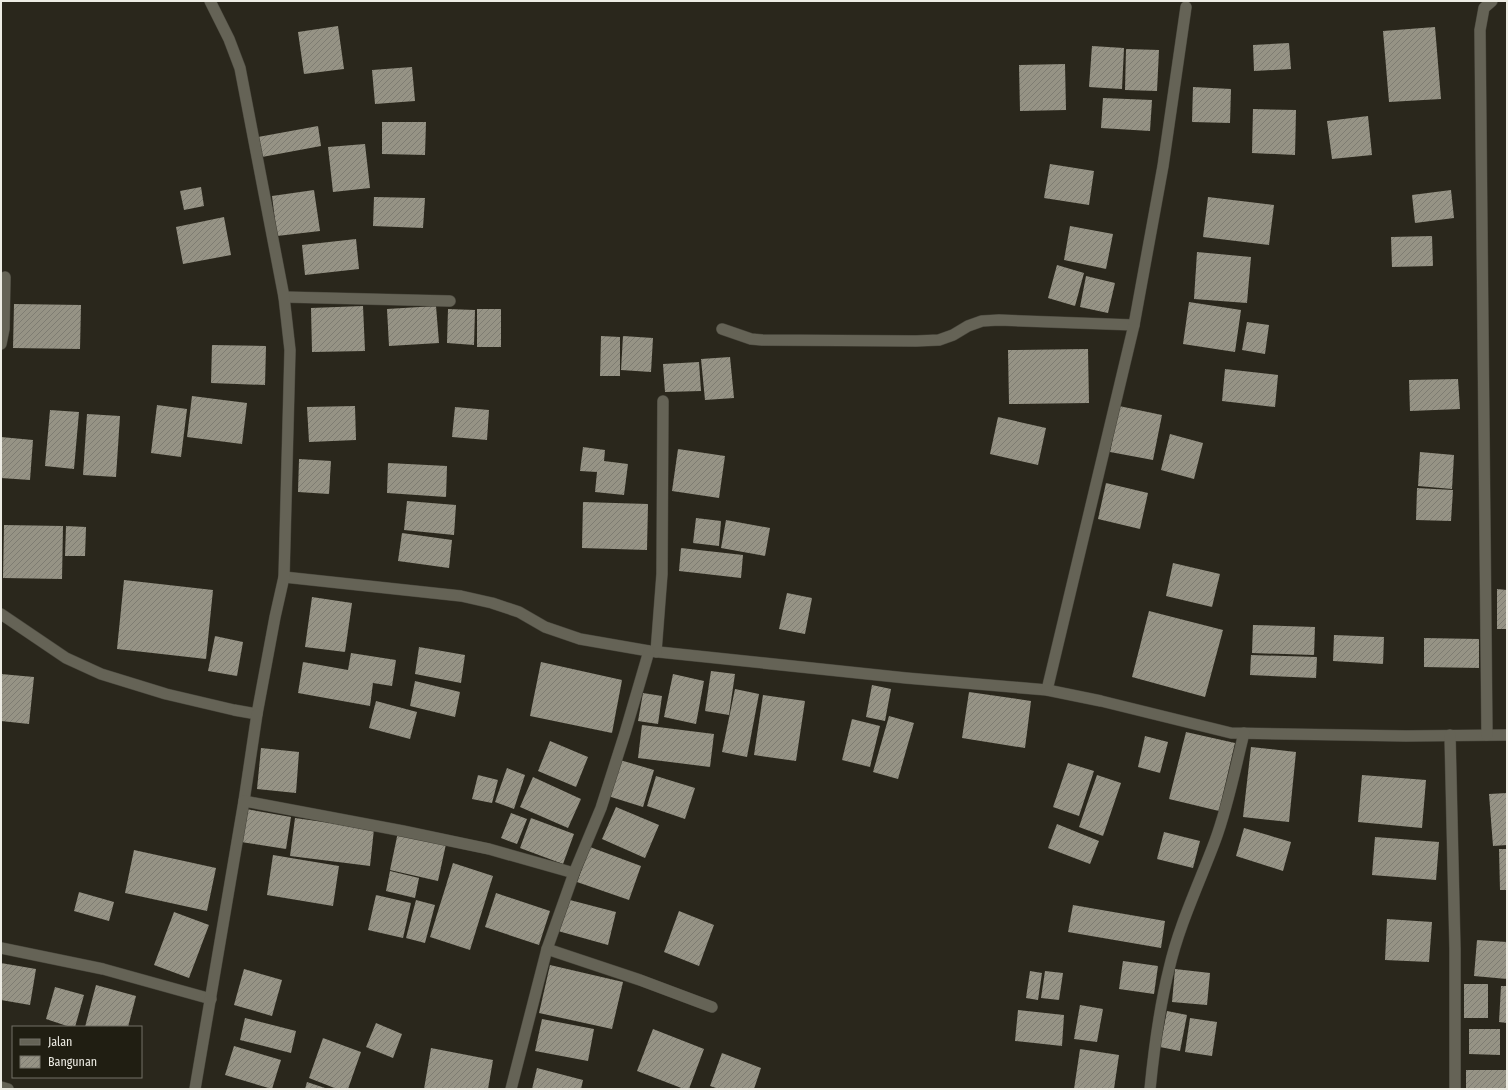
<svg xmlns="http://www.w3.org/2000/svg" width="1508" height="1090" font-family="'Fira Sans Condensed',sans-serif">
	<style>
		.building { fill: url(#building-hatch) }
		.lines { fill: none; stroke-linecap: round; stroke-linejoin: round }
		.minor-casing { stroke: #47453b; stroke-width: 12 }
		.minor { stroke: #656356; stroke-width: 11 }
	</style>
	<defs>
		<pattern id="building-hatch" width="6" height="6" patternUnits="userSpaceOnUse"><rect width="6" height="6" fill="#969385"/><path d="M-1 1l2-2M0 6l6-6M5 7l2-2" fill="none" stroke="#7e7c72"/></pattern>
	</defs>
	<rect width="100%" height="100%" fill="#2a271c"/>
	<g class="building">
		<polygon points="338,26 344,69 304,74 298,32"/>
		<polygon points="1435,27 1441,99 1389,102 1383,31"/>
		<polygon points="1289,43 1291,69 1254,71 1253,45"/>
		<polygon points="1092,46 1124,48 1122,89 1089,87"/>
		<polygon points="1126,49 1159,50 1157,91 1125,90"/>
		<polygon points="1065,64 1066,110 1020,111 1019,65"/>
		<polygon points="412,67 415,101 375,104 372,70"/>
		<polygon points="1193,87 1231,89 1230,123 1192,122"/>
		<polygon points="1103,98 1152,100 1150,131 1101,128"/>
		<polygon points="1253,109 1296,110 1295,155 1252,153"/>
		<polygon points="1368,116 1372,155 1332,159 1327,121"/>
		<polygon points="382,122 426,122 425,155 382,154"/>
		<polygon points="318,126 321,146 262,157 258,137"/>
		<polygon points="365,144 370,188 333,192 328,147"/>
		<polygon points="1050,164 1094,171 1089,205 1044,198"/>
		<polygon points="201,187 204,206 184,210 180,191"/>
		<polygon points="314,190 320,231 277,236 272,196"/>
		<polygon points="1451,190 1454,218 1415,223 1412,195"/>
		<polygon points="374,197 425,198 423,228 373,226"/>
		<polygon points="1208,197 1274,205 1269,245 1203,237"/>
		<polygon points="224,217 231,255 183,264 176,227"/>
		<polygon points="1070,226 1113,234 1106,269 1064,260"/>
		<polygon points="1432,236 1433,266 1392,267 1391,237"/>
		<polygon points="356,239 359,269 305,275 302,245"/>
		<polygon points="1197,252 1251,257 1247,303 1194,299"/>
		<polygon points="1057,265 1084,273 1075,306 1048,298"/>
		<polygon points="1086,276 1115,283 1108,313 1080,307"/>
		<polygon points="1189,302 1241,310 1235,352 1183,344"/>
		<polygon points="14,304 81,305 80,349 13,348"/>
		<polygon points="363,306 365,351 312,352 311,308"/>
		<polygon points="436,306 439,343 389,346 387,309"/>
		<polygon points="448,309 475,310 474,345 447,343"/>
		<rect x="477" y="309" width="24" height="38"/>
		<polygon points="1247,322 1269,325 1265,354 1242,350"/>
		<polygon points="601,336 620,337 620,376 600,376"/>
		<polygon points="623,336 653,338 651,372 621,370"/>
		<polygon points="212,345 266,346 265,385 211,383"/>
		<polygon points="1088,349 1089,403 1009,404 1008,350"/>
		<polygon points="730,357 734,398 705,400 701,359"/>
		<polygon points="699,362 701,391 665,392 663,364"/>
		<polygon points="1225,369 1278,375 1275,407 1222,401"/>
		<polygon points="1458,379 1460,409 1410,411 1409,380"/>
		<polygon points="192,396 247,403 242,444 187,437"/>
		<polygon points="157,405 187,409 181,457 151,453"/>
		<polygon points="355,406 356,440 309,442 307,407"/>
		<polygon points="1119,406 1162,415 1153,460 1110,452"/>
		<polygon points="455,407 489,410 487,440 452,437"/>
		<polygon points="50,410 79,412 74,469 45,466"/>
		<polygon points="87,414 120,416 116,477 83,475"/>
		<polygon points="998,417 1046,428 1038,465 990,454"/>
		<polygon points="1170,434 1203,443 1194,479 1161,470"/>
		<polygon points="1,437 33,440 30,480 1,478"/>
		<polygon points="583,447 605,450 604,461 628,464 624,495 595,492 597,472 580,471"/>
		<polygon points="678,449 725,456 719,498 672,491"/>
		<polygon points="1420,452 1454,455 1452,489 1418,486"/>
		<polygon points="299,459 331,461 329,494 298,492"/>
		<polygon points="388,463 447,466 446,497 387,493"/>
		<polygon points="1106,483 1148,493 1140,529 1098,519"/>
		<polygon points="1417,488 1453,490 1451,521 1416,520"/>
		<polygon points="407,501 456,505 454,535 404,530"/>
		<polygon points="583,502 648,504 647,550 582,548"/>
		<polygon points="696,518 721,521 719,546 693,543"/>
		<polygon points="726,520 770,528 765,556 721,548"/>
		<polygon points="4,525 63,526 62,579 3,578"/>
		<polygon points="66,526 86,527 85,556 65,556"/>
		<polygon points="402,533 452,540 449,568 398,561"/>
		<polygon points="681,548 743,555 741,578 679,571"/>
		<polygon points="1173,563 1220,574 1212,607 1166,596"/>
		<polygon points="124,580 213,590 206,659 117,649"/>
		<polygon points="1497,589 1507,590 1507,629 1497,629"/>
		<polygon points="787,593 812,598 805,634 779,629"/>
		<polygon points="312,597 352,603 345,652 305,647"/>
		<polygon points="1149,611 1223,630 1205,697 1132,677"/>
		<polygon points="1253,625 1315,627 1314,655 1252,653"/>
		<polygon points="1334,635 1384,637 1383,664 1333,661"/>
		<polygon points="215,636 243,642 237,676 208,671"/>
		<polygon points="1424,638 1479,639 1479,668 1424,667"/>
		<polygon points="419,647 465,655 461,683 415,674"/>
		<polygon points="351,653 396,660 392,686 373,683 370,706 298,693 303,662 348,670"/>
		<polygon points="1251,655 1317,657 1316,678 1250,675"/>
		<polygon points="541,662 622,680 612,733 530,716"/>
		<polygon points="711,671 735,674 729,715 705,711"/>
		<polygon points="1,674 34,677 29,724 1,721"/>
		<polygon points="673,674 704,681 696,724 664,717"/>
		<polygon points="415,681 460,692 455,717 410,706"/>
		<polygon points="872,685 891,689 885,721 866,717"/>
		<polygon points="735,689 759,694 747,757 722,752"/>
		<polygon points="969,692 1031,701 1025,748 962,738"/>
		<polygon points="643,693 662,696 658,724 638,721"/>
		<polygon points="763,695 805,701 796,761 754,755"/>
		<polygon points="376,701 417,712 410,739 369,728"/>
		<polygon points="889,716 914,723 898,779 873,772"/>
		<polygon points="852,719 880,726 870,767 842,760"/>
		<polygon points="642,725 714,734 710,767 638,758"/>
		<polygon points="1186,732 1235,743 1219,811 1169,799"/>
		<polygon points="1145,736 1168,742 1160,773 1138,767"/>
		<polygon points="550,741 588,757 576,787 538,771"/>
		<polygon points="1251,747 1296,752 1289,822 1243,817"/>
		<polygon points="261,748 299,752 296,793 257,789"/>
		<polygon points="620,760 654,770 643,807 608,796"/>
		<polygon points="1068,763 1094,771 1079,816 1053,807"/>
		<polygon points="507,768 525,775 514,809 495,802"/>
		<polygon points="478,775 498,780 492,803 472,799"/>
		<polygon points="1097,775 1121,783 1103,836 1079,827"/>
		<polygon points="1362,775 1426,780 1422,828 1358,822"/>
		<polygon points="656,776 695,788 685,819 647,806"/>
		<polygon points="533,777 581,799 568,828 520,807"/>
		<polygon points="1507,793 1507,845 1493,846 1489,794"/>
		<polygon points="616,807 659,825 645,858 602,839"/>
		<polygon points="246,809 291,817 286,849 241,842"/>
		<polygon points="511,813 527,819 517,844 501,838"/>
		<polygon points="295,818 374,829 370,866 290,856"/>
		<polygon points="531,818 574,834 563,864 520,848"/>
		<polygon points="1057,824 1099,841 1090,864 1048,848"/>
		<polygon points="1244,828 1291,842 1283,871 1236,856"/>
		<polygon points="398,832 446,844 438,881 390,870"/>
		<polygon points="1164,832 1200,841 1193,868 1157,859"/>
		<polygon points="1375,837 1439,842 1436,880 1372,875"/>
		<polygon points="590,847 641,866 629,900 577,882"/>
		<polygon points="1499,849 1507,849 1507,890 1500,890"/>
		<polygon points="134,850 216,868 207,911 125,893"/>
		<polygon points="273,855 339,866 333,906 267,895"/>
		<polygon points="453,863 493,876 470,950 430,937"/>
		<polygon points="390,871 419,878 415,898 386,891"/>
		<polygon points="79,892 114,902 109,921 74,911"/>
		<polygon points="496,893 550,911 539,945 485,927"/>
		<polygon points="376,895 411,903 403,938 368,930"/>
		<polygon points="566,899 616,912 608,945 558,931"/>
		<polygon points="416,900 435,905 425,943 406,938"/>
		<polygon points="1073,905 1165,921 1161,948 1068,932"/>
		<polygon points="679,911 714,925 699,966 664,952"/>
		<polygon points="174,912 209,925 189,978 154,965"/>
		<polygon points="1387,919 1432,922 1429,962 1385,960"/>
		<polygon points="1477,940 1507,942 1507,979 1474,976"/>
		<polygon points="1123,961 1158,966 1154,994 1119,989"/>
		<polygon points="1,963 36,969 30,1005 1,1000"/>
		<polygon points="550,965 623,982 612,1029 539,1013"/>
		<polygon points="244,969 282,980 272,1016 234,1005"/>
		<polygon points="1175,969 1210,973 1207,1005 1172,1002"/>
		<polygon points="1030,971 1042,973 1038,1000 1026,998"/>
		<polygon points="1045,971 1063,973 1059,1000 1041,998"/>
		<rect x="1464" y="984" width="24" height="34"/>
		<polygon points="96,985 136,996 128,1027 85,1027"/>
		<polygon points="1501,986 1507,986 1507,1023 1499,1022"/>
		<polygon points="55,987 84,995 75,1027 70,1027 46,1019"/>
		<polygon points="1080,1005 1103,1009 1097,1042 1074,1039"/>
		<polygon points="1018,1010 1064,1015 1062,1046 1015,1041"/>
		<polygon points="1167,1011 1187,1015 1180,1051 1160,1047"/>
		<polygon points="245,1018 296,1031 291,1053 240,1040"/>
		<polygon points="1190,1018 1217,1022 1212,1056 1185,1052"/>
		<polygon points="542,1019 594,1029 588,1061 535,1051"/>
		<polygon points="376,1023 402,1034 393,1058 366,1047"/>
		<polygon points="653,1029 704,1049 689,1089 684,1089 637,1071"/>
		<polygon points="1469,1029 1500,1029 1500,1055 1469,1054"/>
		<polygon points="323,1038 361,1052 348,1089 337,1089 309,1078"/>
		<polygon points="234,1046 281,1060 272,1089 225,1075"/>
		<polygon points="431,1048 493,1060 488,1089 424,1089"/>
		<polygon points="1080,1049 1119,1055 1114,1089 1074,1089"/>
		<polygon points="722,1053 761,1068 754,1089 719,1089 710,1086"/>
		<polygon points="537,1068 583,1080 581,1089 532,1089"/>
		<rect x="1466" y="1070" width="41" height="19"/>
		<polygon points="307,1082 328,1089 305,1089"/>
	</g>
	<g class="lines">
		<g class="minor-casing">
			<g id="minor">
				<polyline points="284,297 450,301"/>
				<polyline points="722,329 751,339 762,340 916,341 939,340 953,335 968,326 982,321 999,320 1134,325"/>
				<polyline points="1,344 4,329 5,277"/>
				<polyline points="284,577 461,596 492,603 519,612 545,627 580,639 649,651 906,678 1047,690 1101,701 1231,733 1406,736 1507,735"/>
				<polyline points="1,614 66,658 101,674 166,694 234,710 257,714 275,617 284,577 290,350 284,297 240,68 229,39 210,1"/>
				<polyline points="656,652 662,574 663,401"/>
				<polyline points="1047,690 1134,325 1163,166 1186,7"/>
				<polyline points="1450,735 1455,949 1455,1089"/>
				<polyline points="1487,735 1480,30 1484,8 1492,1"/>
				<polyline points="244,801 257,714"/>
				<polyline points="1,948 103,969 211,999"/>
				<polyline points="547,949 640,980 712,1007"/>
				<polyline points="1,1087 8,1089"/>
				<polyline points="195,1089 244,801 403,831 489,849 574,873"/>
				<polyline points="511,1089 547,949 574,873 601,808 625,733 649,651"/>
				<path d="M 1150,1089 C 1154,1049 1159,1009 1169,969 C 1179,925 1199,884 1215,841 C 1228,806 1235,769 1244,733"/>
			</g>
		</g>
		<use href="#minor" class="minor"/>
	</g>
	<rect width="1508" height="1090" fill="none" stroke="#edece4" stroke-width="4"/>
	<rect x="12" y="1026" width="130" height="52" fill="#201e12" stroke="#727066"/>
	<rect x="20" y="1039" width="20" height="6" fill="#656356" stroke="#727066"/>
	<text x="48" y="1046" font-size="12" fill="#edece4">Jalan</text>
	<rect x="20" y="1056" width="20" height="12" fill="url(#building-hatch)" stroke="#727066"/>
	<text x="48" y="1066" font-size="12" fill="#edece4">Bangunan</text>
</svg>
